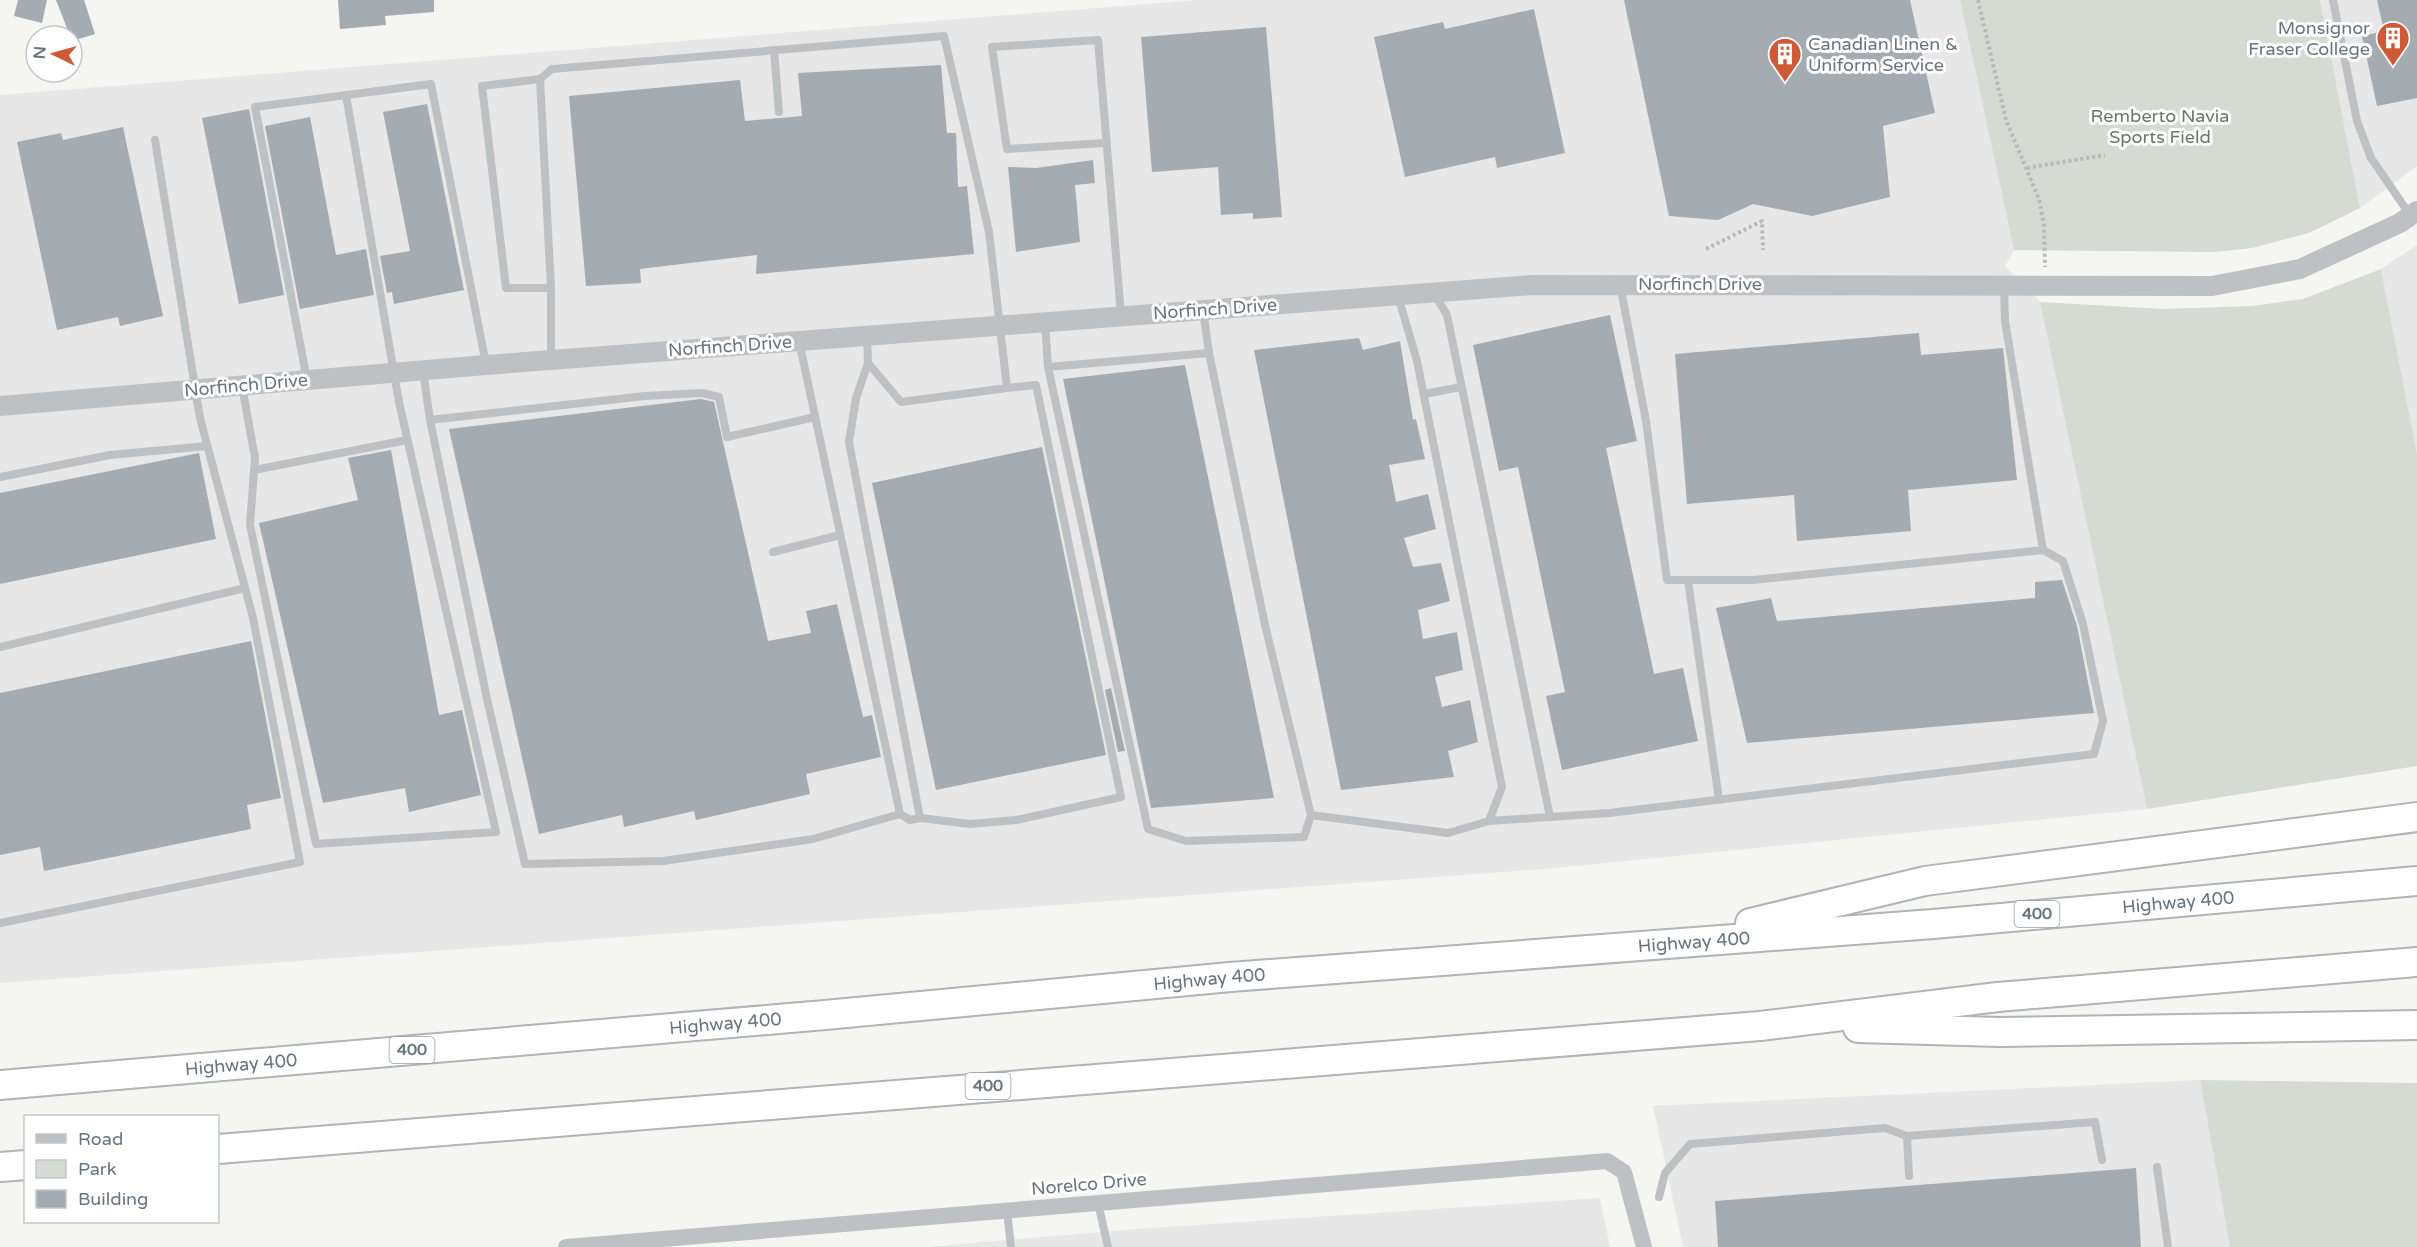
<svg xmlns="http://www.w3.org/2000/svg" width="2417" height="1247" font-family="'Varela Round',sans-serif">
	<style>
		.built { fill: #e6e7e6 }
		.green { fill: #d5dad2 }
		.building { fill: #a5acb1 }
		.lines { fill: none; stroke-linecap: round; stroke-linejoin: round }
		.motorway-casing { stroke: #b0b4b7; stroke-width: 32 }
		.path { stroke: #b7babc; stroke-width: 4; stroke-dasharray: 3 3; stroke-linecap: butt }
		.service { stroke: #bdc1c4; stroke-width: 8 }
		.minor { stroke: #bdc1c4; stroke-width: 16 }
		.tertiary { stroke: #bdc1c4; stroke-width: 20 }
		.motorway { stroke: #fff; stroke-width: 28 }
		.labels { text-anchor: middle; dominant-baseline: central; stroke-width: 6; stroke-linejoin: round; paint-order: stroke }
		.shield { fill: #fff; stroke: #959ea6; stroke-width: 1.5 }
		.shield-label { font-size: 16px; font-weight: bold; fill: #677580 }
		.poi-label { font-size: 18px; fill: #677580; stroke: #fff; text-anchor: end }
		.park-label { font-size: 18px; fill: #697865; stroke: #fff }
		.street-label { font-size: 18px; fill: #677580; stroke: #fff }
	</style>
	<rect width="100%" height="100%" fill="#f5f5f2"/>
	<g class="built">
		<polygon points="1198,0 1960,0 2014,250 2005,266 2040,302 2147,809 1544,869 0,983 0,95"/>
		<polygon points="2320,0 2417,0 2417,166 2360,208"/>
		<polygon points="2417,245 2417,454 2381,269"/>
		<polygon points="2200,1080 2230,1247 1683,1247 1653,1106"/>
		<polygon points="1600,1198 1610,1247 927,1247 1136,1229"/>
	</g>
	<g class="green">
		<polygon points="1960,0 2320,0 2360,208 2309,233 2252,248 2215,252 2014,250"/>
		<polygon points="2381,269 2417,454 2417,766 2147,809 2040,302 2163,309 2252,306 2303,299"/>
		<polygon points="2200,1080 2417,1083 2417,1247 2230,1247"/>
	</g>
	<g class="building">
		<polygon points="18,0 47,0 42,23 14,16"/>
		<polygon points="56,0 84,0 95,34 72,41"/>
		<polygon points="338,0 434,0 434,12 385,16 386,25 340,29"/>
		<polygon points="1624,0 1910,0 1935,113 1883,126 1890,197 1812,216 1753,204 1718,220 1669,216"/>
		<polygon points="2377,0 2417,0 2417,98 2377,106 2362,36 2384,31"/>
		<polygon points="1534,9 1565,153 1497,168 1495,157 1405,177 1374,37 1443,22 1445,29"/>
		<polygon points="1266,27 1282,217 1253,219 1253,213 1221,215 1218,167 1152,172 1141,37"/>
		<polygon points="941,65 947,133 956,133 958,187 967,186 974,254 756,274 757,255 640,269 641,283 586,286 569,96 740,80 745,121 780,118 802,116 798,73"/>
		<polygon points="427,104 464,290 394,304 392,292 387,293 380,256 410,251 383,112"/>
		<polygon points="249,109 284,295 239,304 202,118"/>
		<polygon points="310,117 336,255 366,249 374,295 300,309 265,126"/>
		<polygon points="123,127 163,316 120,326 118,317 57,330 17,142 61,133 63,140"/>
		<polygon points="1093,160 1095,183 1075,185 1080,242 1016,252 1008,167 1036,168"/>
		<polygon points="1610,315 1637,441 1606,448 1654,674 1683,668 1698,741 1562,770 1546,696 1565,692 1518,467 1499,471 1473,345"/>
		<polygon points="1919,333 1921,355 2003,348 2017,480 1908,490 1911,531 1797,541 1794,495 1687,504 1675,354"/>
		<polygon points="1359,338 1363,350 1400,341 1413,420 1416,419 1425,459 1389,465 1396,502 1428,494 1436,529 1404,538 1413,567 1441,563 1450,601 1418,610 1423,639 1457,632 1463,670 1435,677 1442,707 1470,700 1478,742 1448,751 1454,777 1341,790 1254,350"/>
		<polygon points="1185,365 1274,798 1151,808 1063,379"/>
		<polygon points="701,399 714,402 768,641 811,633 806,611 837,604 863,717 872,715 881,757 806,774 810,794 696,820 694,811 624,827 622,815 539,834 449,429"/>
		<polygon points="1042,447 1106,755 936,790 872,483"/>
		<polygon points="391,450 439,715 462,710 481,795 409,812 405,788 323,803 259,523 358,500 348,458"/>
		<polygon points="199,453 216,539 0,584 0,493"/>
		<polygon points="2062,580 2077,626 2094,713 1747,743 1716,608 1771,598 1777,621 2035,598 2035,582"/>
		<polygon points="251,641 281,798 247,805 251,829 44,871 40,847 0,855 0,693"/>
		<polygon points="1111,688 1125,751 1118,752 1105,690"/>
		<polygon points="2136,1168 2141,1247 1718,1247 1715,1201"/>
	</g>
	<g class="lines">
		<g class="motorway-casing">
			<g id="motorway">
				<polyline points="1750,923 1925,881 2417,817"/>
				<polyline points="1858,1028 1999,1032 2417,1025"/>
				<path id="s1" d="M 0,1085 L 825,1015 L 1230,977 L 1933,924 L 2417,881"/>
				<polyline points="218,1149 1760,1026 1998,997 2417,962"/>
				<polyline points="0,1167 26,1165"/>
			</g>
		</g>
		<g class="path">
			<polyline points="1978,0 2006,120 2039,199 2044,225 2045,267"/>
			<polyline points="2027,168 2105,155"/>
			<polyline points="1706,249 1762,221 1763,250"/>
		</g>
		<g class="service">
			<polyline points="2333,0 2357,121 2371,158 2410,215"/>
			<polyline points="774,50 779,112"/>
			<polyline points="540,79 551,288"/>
			<polyline points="1105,143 1007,149 992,47 1098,40 1121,315"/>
			<polyline points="1620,284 1646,421 1667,580 1753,580 2043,550"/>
			<polyline points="1433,292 1447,315 1550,817"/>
			<polyline points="1203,310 1209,353"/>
			<polyline points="1045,322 1048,367 1209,353 1265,625 1311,815 1304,837 1186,841 1148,829 1048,367"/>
			<polyline points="867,336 868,363 856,398 849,442 920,818 910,820 900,814"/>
			<polyline points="551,359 551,288 506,288 482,86 540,79 552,69 944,36 989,232 1007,388 901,402 868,363"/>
			<polyline points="423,370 430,420 645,396 702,393 719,397 727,437 815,417"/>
			<polyline points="307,380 255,107 431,84 486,364"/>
			<polyline points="242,386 255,458 250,525 316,844 496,832 399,402 346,95"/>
			<polyline points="1424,394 1461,387"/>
			<polyline points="430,420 487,699 525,864 663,861 813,839 900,814 799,341"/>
			<polyline points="254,470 407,440"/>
			<polyline points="0,477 110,455 207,446"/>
			<polyline points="773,552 840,535"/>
			<polyline points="1688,580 1719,800"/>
			<polyline points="0,647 245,588"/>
			<polyline points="1311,815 1448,833 1489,821 1502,787 1417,361 1398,296"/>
			<polyline points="920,818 970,824 1016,820 1121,797 1036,385 1007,388"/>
			<polyline points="1489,821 1609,813 2094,754 2103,721 2083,624 2063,561 2043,550 2005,321 2004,287"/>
			<polyline points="0,923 300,862 253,618 200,418 155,140"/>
			<polyline points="2157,1167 2168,1247"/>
			<polyline points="1909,1176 1907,1136 2095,1122 2102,1160"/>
			<polyline points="1659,1197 1665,1173 1690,1144 1885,1128 1907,1136"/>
			<polyline points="1098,1203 1108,1247"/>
			<polyline points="1007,1211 1011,1247"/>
		</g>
		<polyline class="minor" points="566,1247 1607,1161 1624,1172 1644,1247"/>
		<polyline class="tertiary" points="0,406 486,365 1532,285 2212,286 2300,269 2400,223 2417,211"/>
		<use href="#motorway" class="motorway"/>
	</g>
	<defs>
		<g id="building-pin" transform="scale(1.725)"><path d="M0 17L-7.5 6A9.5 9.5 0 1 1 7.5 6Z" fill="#d15a36" stroke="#fff"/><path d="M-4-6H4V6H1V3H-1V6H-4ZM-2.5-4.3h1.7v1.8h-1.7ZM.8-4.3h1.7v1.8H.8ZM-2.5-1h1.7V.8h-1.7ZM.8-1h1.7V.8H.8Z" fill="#fff"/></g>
	</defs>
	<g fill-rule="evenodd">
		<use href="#building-pin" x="2393" y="38"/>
		<use href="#building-pin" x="1785" y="54"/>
	</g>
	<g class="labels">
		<g class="shield">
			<rect x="2014.5" y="901" width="45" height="26" rx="4.5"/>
			<rect x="389.5" y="1037" width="45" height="26" rx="4.5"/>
			<rect x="965.5" y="1073" width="45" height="26" rx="4.5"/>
		</g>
		<g class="shield-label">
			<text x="2037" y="914">400</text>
			<text x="412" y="1050">400</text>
			<text x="988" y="1086">400</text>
		</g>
		<g class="poi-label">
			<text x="2370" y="28">Monsignor<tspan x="2370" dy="21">Fraser College</tspan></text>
			<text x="1808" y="44" text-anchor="start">Canadian Linen &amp;<tspan x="1808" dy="21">Uniform Service</tspan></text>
		</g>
		<g class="park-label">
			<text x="2160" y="116">Remberto Navia<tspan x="2160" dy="21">Sports Field</tspan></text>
		</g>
		<g class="street-label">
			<text x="1700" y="284">Norfinch Drive</text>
			<text transform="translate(1215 309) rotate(-4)">Norfinch Drive</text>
			<text transform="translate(730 346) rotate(-4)">Norfinch Drive</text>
			<text transform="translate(246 385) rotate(-5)">Norfinch Drive</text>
			<text stroke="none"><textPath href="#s1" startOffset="2186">Highway 400</textPath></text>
			<text stroke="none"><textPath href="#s1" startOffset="1700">Highway 400</textPath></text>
			<text stroke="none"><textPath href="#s1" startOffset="1214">Highway 400</textPath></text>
			<text stroke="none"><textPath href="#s1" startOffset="728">Highway 400</textPath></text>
			<text stroke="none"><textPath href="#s1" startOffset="242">Highway 400</textPath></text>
			<text transform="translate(1089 1184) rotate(-5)">Norelco Drive</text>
		</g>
	</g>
	<rect x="24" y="1115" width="195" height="108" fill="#ffffff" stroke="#c2c8cc" stroke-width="1.5"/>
	<rect x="36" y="1134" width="30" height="9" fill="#bdc1c4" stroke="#c2c8cc" stroke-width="1.5"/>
	<text x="78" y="1145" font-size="18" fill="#677580">Road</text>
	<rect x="36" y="1160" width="30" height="18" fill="#d5dad2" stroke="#c2c8cc" stroke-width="1.5"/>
	<text x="78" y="1175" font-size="18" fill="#677580">Park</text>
	<rect x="36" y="1190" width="30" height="18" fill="#a5acb1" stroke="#c2c8cc" stroke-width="1.5"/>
	<text x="78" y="1205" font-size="18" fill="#677580">Building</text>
	<g transform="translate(54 54) rotate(275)"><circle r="28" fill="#ffffff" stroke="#c2c8cc" stroke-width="1.5"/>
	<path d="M0-4.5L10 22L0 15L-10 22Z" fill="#d15a36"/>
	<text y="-9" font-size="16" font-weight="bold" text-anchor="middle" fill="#677580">N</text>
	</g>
</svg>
